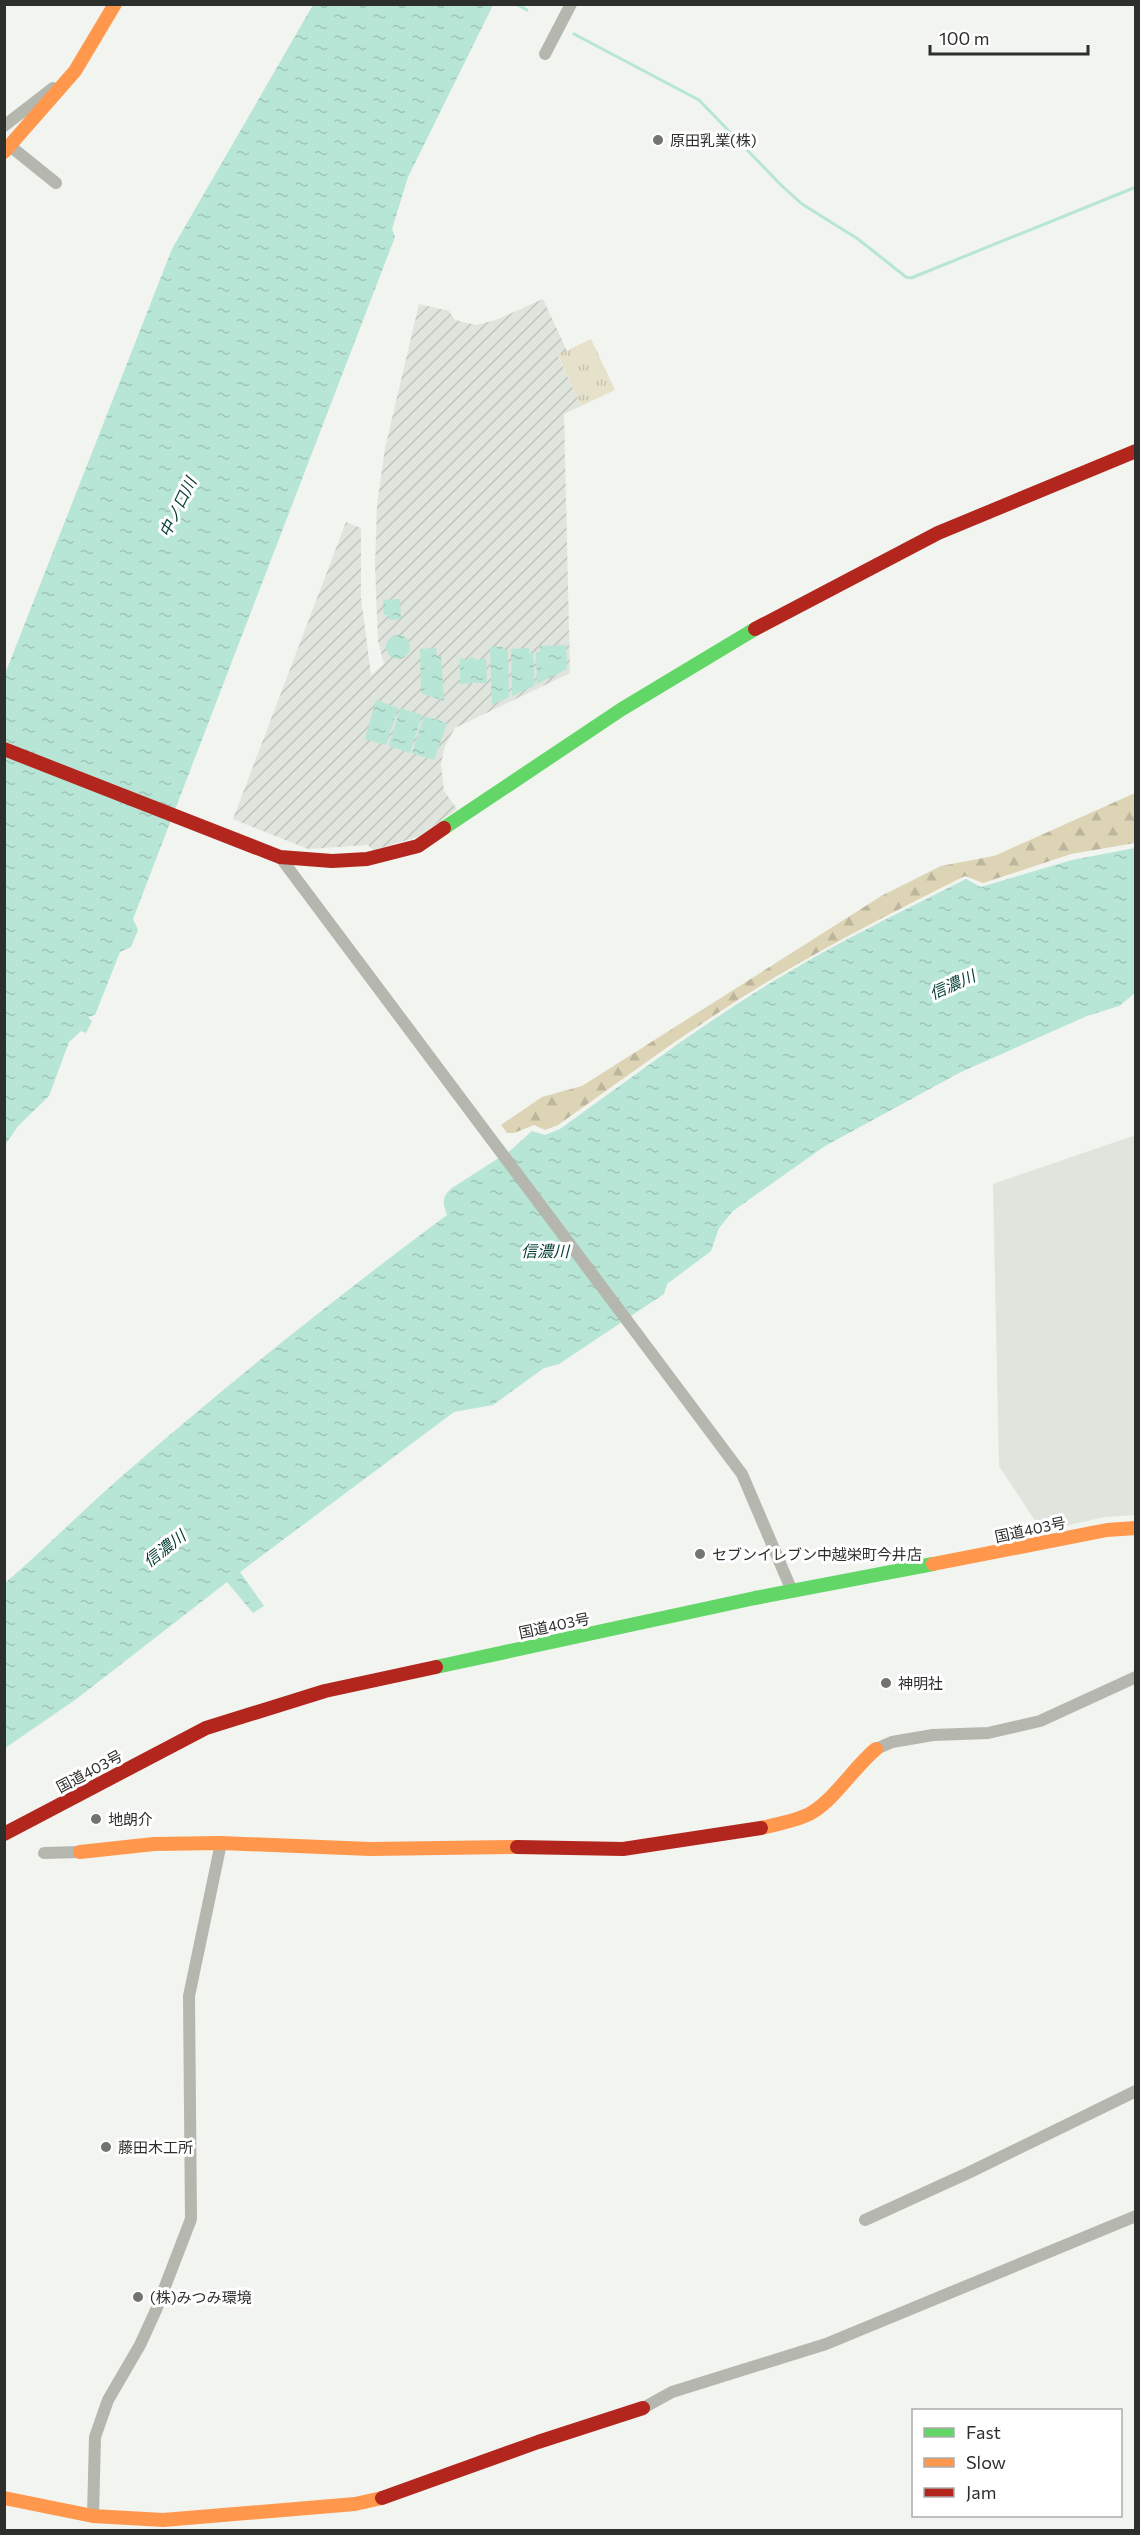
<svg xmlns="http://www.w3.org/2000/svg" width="1140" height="2535" font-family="Commissioner,'Noto Sans JP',sans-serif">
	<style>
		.built { fill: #dfe4dc }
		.industrial { fill: url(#industrial-furrows) }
		.forest { fill: url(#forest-firs) }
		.park { fill: url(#park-tufts) }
		.water { fill: url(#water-ripples) }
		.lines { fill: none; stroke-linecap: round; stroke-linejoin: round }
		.stream { stroke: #b7e5d6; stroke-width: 3 }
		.street { stroke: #b5b7ae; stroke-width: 12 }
		.fast { stroke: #63d668; stroke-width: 14 }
		.slow { stroke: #ff974d; stroke-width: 14 }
		.jam { stroke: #b3261e; stroke-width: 14 }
		.poi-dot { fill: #727470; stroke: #fff; stroke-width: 2 }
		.labels { text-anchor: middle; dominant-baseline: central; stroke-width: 6; stroke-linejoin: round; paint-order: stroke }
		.poi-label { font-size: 15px; fill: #2d2f2c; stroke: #fff; text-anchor: start }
		.street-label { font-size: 15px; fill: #2d2f2c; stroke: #fff }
		.water-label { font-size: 16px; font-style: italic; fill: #023d31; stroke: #fff }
	</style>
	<defs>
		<pattern id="industrial-furrows" width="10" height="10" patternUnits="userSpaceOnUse" patternTransform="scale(1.5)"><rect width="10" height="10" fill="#dfe4dc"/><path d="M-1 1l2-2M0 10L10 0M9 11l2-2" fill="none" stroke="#c0c4bd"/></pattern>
		<pattern id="forest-firs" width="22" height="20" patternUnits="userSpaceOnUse" patternTransform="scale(1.5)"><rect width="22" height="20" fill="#dcd4b5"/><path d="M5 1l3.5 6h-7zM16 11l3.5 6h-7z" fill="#bdb69c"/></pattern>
		<pattern id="park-tufts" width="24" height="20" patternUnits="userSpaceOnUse" patternTransform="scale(1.5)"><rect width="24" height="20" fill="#e6e1cb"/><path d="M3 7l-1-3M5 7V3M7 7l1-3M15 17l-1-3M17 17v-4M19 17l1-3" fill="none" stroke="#c6c1ae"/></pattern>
		<pattern id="water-ripples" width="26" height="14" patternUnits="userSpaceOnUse" patternTransform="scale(1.5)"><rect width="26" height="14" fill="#b7e5d6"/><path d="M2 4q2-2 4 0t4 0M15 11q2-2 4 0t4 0" fill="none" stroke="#9ec5b8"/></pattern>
	</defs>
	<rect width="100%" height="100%" fill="#f1f4ef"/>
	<polygon class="built" points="1133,1136 1136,1140 1135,1515 1105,1517 1042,1531 999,1466 993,1184"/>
	<polygon class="industrial" points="543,299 567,351 558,356 581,406 564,414 570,673 455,728 445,746 441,764 444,791 457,809 418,837 373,850 368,845 308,849 233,819 346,522 361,528 361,598 371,675 384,664 378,641 375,565 377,505 385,448 419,304 449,311 455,320 476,325 496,320"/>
	<path class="forest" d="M 1135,793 L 1135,843 L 1071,854 L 983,883 L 965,876 C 901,908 838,940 777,976 C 701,1021 630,1074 558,1125 L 545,1130 L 534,1125 L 514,1133 L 507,1133 L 501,1125 L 542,1097 L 582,1086 L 883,895 L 941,866 L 994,856 Z"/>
	<polygon class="park" points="591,339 615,390 581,406 558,355"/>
	<g class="water">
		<polygon points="313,5 493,5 408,177 392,229 395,237 133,919 138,930 131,947 120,952 95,1015 88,1017 92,1021 86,1033 81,1031 69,1042 49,1096 18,1126 5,1145 5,674 172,249"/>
		<polygon points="400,599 401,619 389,620 388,615 384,615 383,600"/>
		<circle cx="398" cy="647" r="12"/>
		<polygon points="566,645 567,669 537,684 536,652 540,652 540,646"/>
		<polygon points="490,647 503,647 504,650 508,650 509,697 492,705"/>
		<polygon points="436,648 437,656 441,656 444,701 421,693 420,649"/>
		<polygon points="529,648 529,653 533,653 535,685 512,696 511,649"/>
		<polygon points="473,657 473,660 474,658 478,660 486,658 487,683 475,683 474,674 474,683 460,684 460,658 468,661 469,658"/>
		<polygon points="376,700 398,708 386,745 365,739"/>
		<polygon points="400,708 422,715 410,753 389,746"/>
		<polygon points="424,716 447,723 434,760 412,753"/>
		<path d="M 1135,848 L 1135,993 L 1119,1006 L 1087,1016 L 959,1073 L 825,1146 L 733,1211 L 719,1228 L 711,1251 L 667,1284 L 664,1294 L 559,1364 L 544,1368 L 493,1405 L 454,1412 L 240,1572 L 264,1606 L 253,1613 L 227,1582 L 75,1700 L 5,1748 L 5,1583 C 47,1547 86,1507 129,1470 C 231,1381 338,1296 447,1215 C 443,1203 441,1197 452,1188 L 511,1150 L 532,1131 L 545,1135 L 560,1129 C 631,1078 702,1024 777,979 C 838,942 902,911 966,879 L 981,887 L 1072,860 Z"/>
	</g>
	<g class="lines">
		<g class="stream">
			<polyline points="516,4 527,10"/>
			<polyline points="574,34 699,100 781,185 802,204 858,239 906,277 911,278 1136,187"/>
		</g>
		<g class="street">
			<polyline points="545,54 571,4"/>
			<polyline points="4,126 53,88"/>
			<polyline points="10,146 56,183"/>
			<polyline points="280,857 742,1474 792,1591"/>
			<polyline points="876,1749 892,1742 933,1735 988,1733 1040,1721 1136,1677"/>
			<polyline points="44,1853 80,1852"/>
			<polyline points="865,2220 968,2173 1136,2091"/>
			<polyline points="643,2408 672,2392 826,2344 1136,2216"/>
			<polyline points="93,2516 95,2437 108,2400 140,2345 156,2310 191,2219 189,1996 221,1843"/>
		</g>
		<g class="fast">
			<polyline points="444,828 622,709 755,629"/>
			<polyline points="436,1667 755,1598 933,1564"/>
		</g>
		<g class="slow">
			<polyline points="4,152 75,71 115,4"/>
			<polyline points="933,1564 1107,1530 1136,1528"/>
			<path d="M 761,1828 C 777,1824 797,1821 811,1813 C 835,1799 854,1767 876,1749"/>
			<polyline points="80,1852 154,1844 221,1843 370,1849 517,1847"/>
			<polyline points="4,2498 93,2516 163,2520 355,2504 382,2498"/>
		</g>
		<g class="jam">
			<polyline points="755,629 938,533 1136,451"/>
			<polyline points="4,749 280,857 332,861 367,859 418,846 444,828"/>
			<polyline points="4,1834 206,1728 325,1691 436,1667"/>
			<polyline points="517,1847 623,1849 761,1828"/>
			<polyline points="382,2498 538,2442 643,2408"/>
		</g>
	</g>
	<g class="poi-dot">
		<circle cx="658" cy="140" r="6"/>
		<circle cx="700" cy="1554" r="6"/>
		<circle cx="886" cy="1683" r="6"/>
		<circle cx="96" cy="1819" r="6"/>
		<circle cx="106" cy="2147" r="6"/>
		<circle cx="138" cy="2297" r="6"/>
	</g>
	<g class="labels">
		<g class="poi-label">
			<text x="670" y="140">原田乳業(株)</text>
			<text x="712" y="1554">セブンイレブン中越栄町今井店</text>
			<text x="898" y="1683">神明社</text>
			<text x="108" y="1819">地朗介</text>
			<text x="118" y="2147">藤田木工所</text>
			<text x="150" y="2297">(株)みつみ環境</text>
		</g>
		<g class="street-label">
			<text transform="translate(1030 1529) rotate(-12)">国道403号</text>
			<text transform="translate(554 1625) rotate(-12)">国道403号</text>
			<text transform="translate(89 1771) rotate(-28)">国道403号</text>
		</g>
		<g class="water-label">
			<text transform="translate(177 507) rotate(-64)">中ノ口川</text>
			<text transform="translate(952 984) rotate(-24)">信濃川</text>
			<text x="545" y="1250">信濃川</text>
			<text transform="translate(164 1548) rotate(-38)">信濃川</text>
		</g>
	</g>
	<rect width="1140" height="2535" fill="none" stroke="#2d2f2c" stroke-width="12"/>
	<rect x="912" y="2409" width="210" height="108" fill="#ffffff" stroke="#abacab" stroke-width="1.5"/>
	<rect x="924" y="2428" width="30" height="9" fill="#63d668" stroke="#abacab" stroke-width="1.5"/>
	<text x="966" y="2439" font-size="18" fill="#2d2f2c">Fast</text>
	<rect x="924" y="2458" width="30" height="9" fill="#ff974d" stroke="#abacab" stroke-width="1.5"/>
	<text x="966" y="2469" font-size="18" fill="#2d2f2c">Slow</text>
	<rect x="924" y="2488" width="30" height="9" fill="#b3261e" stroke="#abacab" stroke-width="1.5"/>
	<text x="966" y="2499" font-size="18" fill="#2d2f2c">Jam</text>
	<path d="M930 45v9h158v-9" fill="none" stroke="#2d2f2c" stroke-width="3"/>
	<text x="939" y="45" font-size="18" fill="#2d2f2c" stroke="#ffffff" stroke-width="4.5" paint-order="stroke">100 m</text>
</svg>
